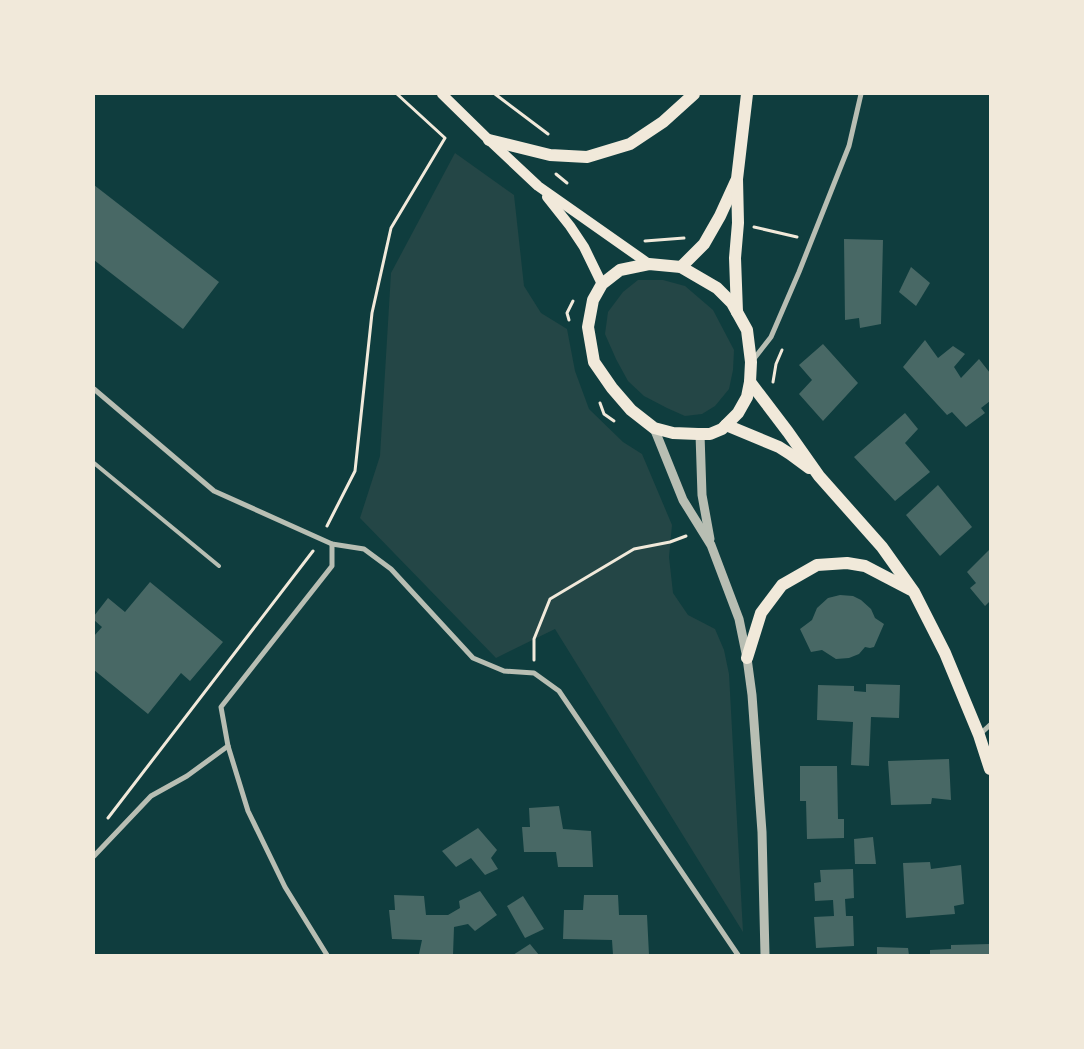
<svg xmlns="http://www.w3.org/2000/svg" width="1084" height="1049" font-family="'Varela Round',sans-serif">
	<style>
		.green { fill: #244646 }
		.building { fill: #486865 }
		.lines { fill: none; stroke-linecap: round; stroke-linejoin: round }
		.path { stroke: #f1e9da; stroke-width: 3 }
		.service { stroke: #b8beb3; stroke-width: 4 }
		.minor { stroke: #b8beb3; stroke-width: 5 }
		.tertiary { stroke: #b8beb3; stroke-width: 9 }
		.secondary { stroke: #f1e9da; stroke-width: 10 }
		.primary { stroke: #f1e9da; stroke-width: 12 }
	</style>
	<rect width="100%" height="100%" fill="#0f3d3e"/>
	<g class="green">
		<polygon points="455,153 514,195 524,286 541,313 567,329 575,371 589,409 623,442 642,454 672,525 669,557 673,593 688,615 715,629 724,650 729,674 743,932 555,629 496,658 360,518 380,456 391,273"/>
		<polygon points="638,280 663,280 685,286 713,310 734,350 733,370 729,389 715,406 702,414 685,416 667,408 644,396 628,381 616,359 605,334 608,312 623,292"/>
	</g>
	<g class="building">
		<polygon points="94,185 219,282 183,329 94,260"/>
		<polygon points="844,239 883,240 881,324 860,328 859,318 845,320"/>
		<polygon points="911,267 930,283 916,306 899,292"/>
		<polygon points="925,340 938,358 953,346 965,354 954,367 961,378 979,359 990,373 990,401 981,408 985,413 966,427 952,412 947,415 903,367"/>
		<polygon points="823,344 858,383 823,421 799,394 812,380 799,365"/>
		<polygon points="905,413 918,429 905,443 930,472 895,501 854,457"/>
		<polygon points="938,485 972,527 940,556 906,515"/>
		<polygon points="990,549 990,601 985,606 970,588 976,583 967,572"/>
		<polygon points="150,582 223,642 190,681 181,673 148,714 94,670 94,636 102,627 94,620 94,616 108,598 125,612"/>
		<polygon points="840,595 853,596 861,600 871,609 875,618 884,624 874,647 870,648 865,647 859,654 849,658 836,659 822,650 811,652 800,629 812,620 817,608 828,598"/>
		<polygon points="866,684 900,685 899,718 871,717 869,766 851,765 853,722 817,720 818,685 854,686 854,691 866,692"/>
		<polygon points="949,759 951,800 932,798 931,804 891,805 888,761"/>
		<polygon points="800,766 837,766 838,819 844,819 844,838 807,839 806,801 800,801"/>
		<polygon points="559,806 563,829 591,831 593,867 558,867 556,852 524,852 522,827 530,827 529,808"/>
		<polygon points="478,828 497,850 491,858 498,869 485,875 471,858 456,867 442,851"/>
		<polygon points="873,837 876,864 855,864 854,839"/>
		<polygon points="930,862 931,869 961,865 964,904 954,906 955,914 906,918 903,863"/>
		<polygon points="853,869 854,898 845,899 846,916 853,916 854,946 816,948 814,917 834,916 833,900 815,901 814,883 821,882 820,870"/>
		<polygon points="480,891 497,915 475,931 468,924 454,927 453,955 419,954 422,940 392,939 389,910 395,910 394,895 424,896 426,915 448,915 460,908 459,901"/>
		<polygon points="584,895 618,895 619,915 647,915 649,955 613,955 612,940 563,939 564,910 583,910"/>
		<polygon points="523,896 544,929 525,938 507,906"/>
		<polygon points="530,944 539,955 513,955"/>
		<polygon points="990,944 990,955 930,955 930,950 951,949 951,945"/>
		<polygon points="877,947 908,948 909,955 877,955"/>
	</g>
	<g class="lines">
		<g class="path">
			<polyline points="495,94 548,134"/>
			<polyline points="556,174 567,183"/>
			<polyline points="754,227 797,237"/>
			<polyline points="645,241 684,238"/>
			<polyline points="569,320 567,313 573,301"/>
			<polyline points="773,382 776,364 782,350"/>
			<polyline points="600,403 604,414 614,421"/>
			<polyline points="327,526 355,471 372,313 391,228 445,138 397,94"/>
			<polyline points="534,660 534,639 550,599 634,549 670,542 686,536"/>
			<polyline points="108,818 313,551"/>
		</g>
		<polyline class="service" points="94,463 219,566"/>
		<g class="minor">
			<polyline points="753,360 771,337 799,272 849,146 861,94"/>
			<polyline points="94,389 214,491 332,544 364,549 391,569 473,658 504,671 534,673 559,691 738,955"/>
			<polyline points="979,735 990,725"/>
			<polyline points="94,856 151,796 187,776 228,746"/>
			<polyline points="327,955 285,887 248,811 228,746 221,707 332,566 332,544"/>
		</g>
		<g class="tertiary">
			<polyline points="654,428 683,500 711,545 739,619 747,658 752,695 762,832 765,955"/>
			<polyline points="700,434 702,495 710,539"/>
		</g>
		<g class="secondary">
			<polyline points="442,94 489,140 538,186 649,264"/>
			<polyline points="547,197 570,226 584,247 602,284"/>
		</g>
		<g class="primary">
			<polyline points="489,140 550,155 587,157 630,144 663,122 694,94"/>
			<polygon points="649,264 681,267 717,288 732,303 747,330 751,362 750,382 747,397 738,413 722,429 710,434 698,434 673,433 654,428 631,410 612,388 594,362 588,327 593,300 602,284 620,270"/>
			<polyline points="681,267 704,244 720,216 736,181"/>
			<polyline points="737,312 735,258 738,223 737,179 747,94"/>
			<polyline points="750,382 788,432 819,476 882,547 914,592 945,653 979,735 990,769"/>
			<polyline points="726,425 779,447 790,454 809,468"/>
			<polyline points="747,658 761,613 782,585 817,565 847,563 865,566 911,590"/>
		</g>
	</g>
	<rect width="1084" height="1049" fill="none" stroke="#f1e9da" stroke-width="190"/>
</svg>
